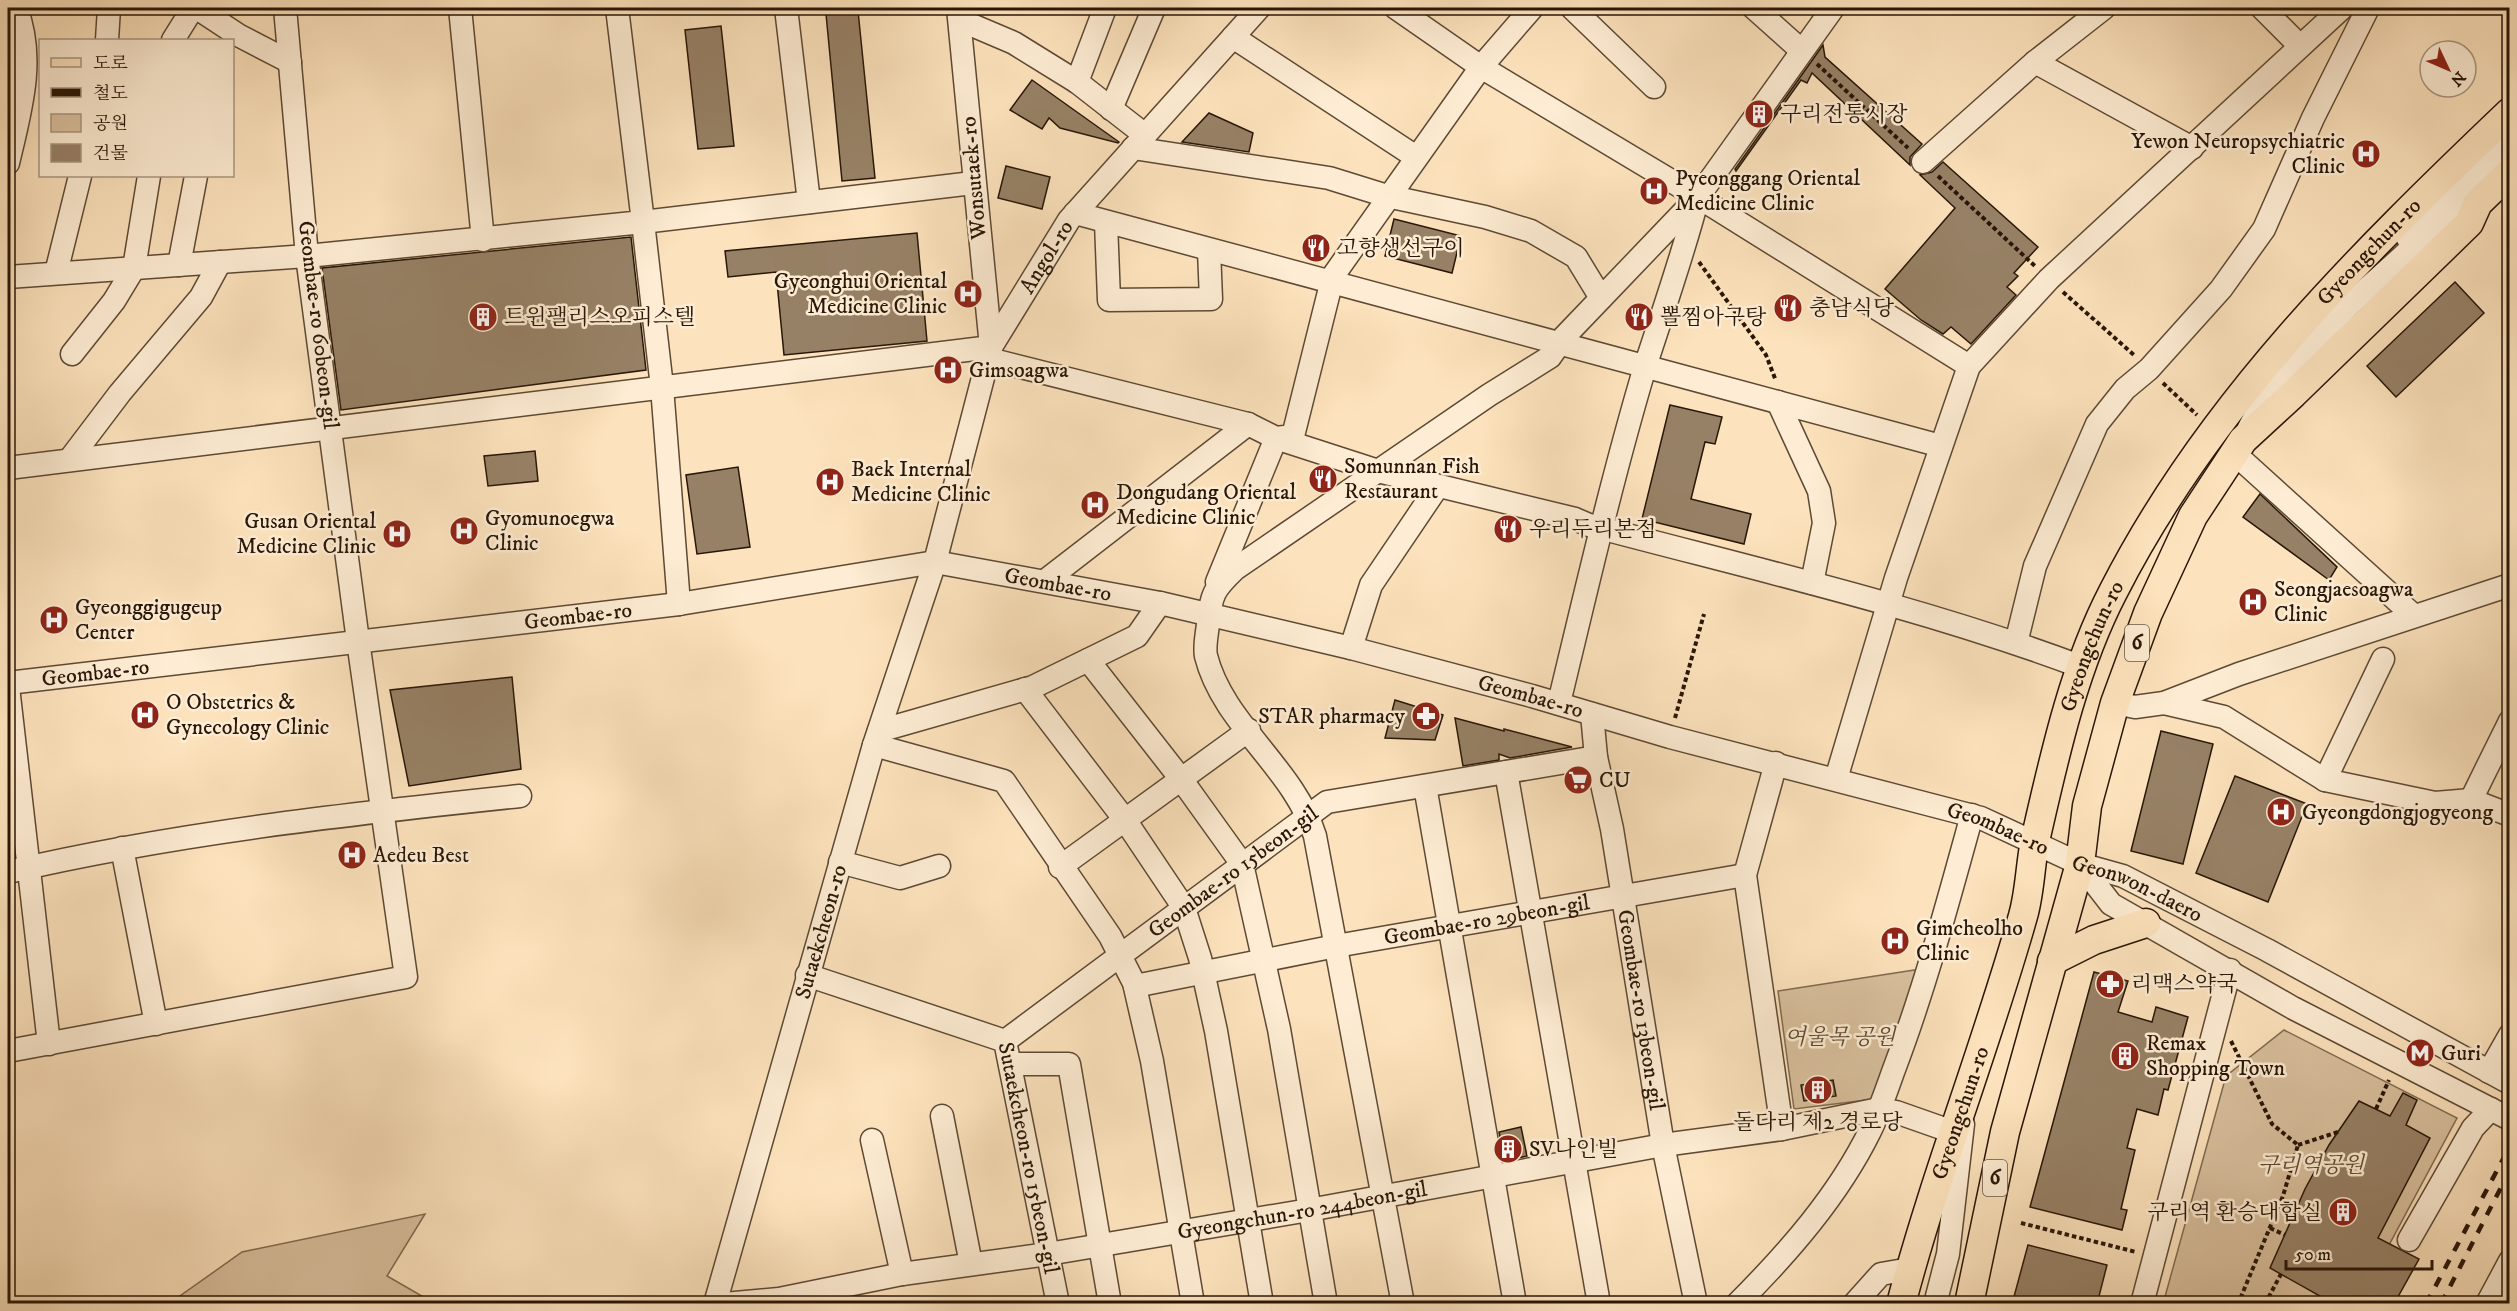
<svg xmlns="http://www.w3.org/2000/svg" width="2517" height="1311" font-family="'IM FELL DW Pica','Noto Serif KR',serif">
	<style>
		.green { fill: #d9c09e; stroke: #806b52; stroke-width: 1.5 }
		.building { fill: #978166; stroke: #281607; stroke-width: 1.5 }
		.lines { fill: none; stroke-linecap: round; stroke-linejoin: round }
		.minor-casing { stroke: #5d4934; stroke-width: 25 }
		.major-casing { stroke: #281607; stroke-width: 31 }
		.path { stroke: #281607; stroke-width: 4; stroke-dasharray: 4.5 3; stroke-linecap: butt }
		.minor { stroke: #feedd4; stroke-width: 22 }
		.major { stroke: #fde3bd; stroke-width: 28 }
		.rail { stroke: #281607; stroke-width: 4.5; stroke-dasharray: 10 10; stroke-linecap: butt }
		.labels { text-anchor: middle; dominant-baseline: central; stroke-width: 5; stroke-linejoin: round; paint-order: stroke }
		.shield { fill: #feedd4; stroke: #685644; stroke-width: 1.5 }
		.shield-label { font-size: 21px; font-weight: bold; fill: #281607 }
		.poi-label { font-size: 22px; fill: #281607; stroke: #feedd4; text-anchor: start }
		.street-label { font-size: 22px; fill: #281607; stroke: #feedd4 }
		.park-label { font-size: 22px; font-style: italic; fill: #5d4934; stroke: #feedd4 }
	</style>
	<rect width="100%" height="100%" fill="#fde3bd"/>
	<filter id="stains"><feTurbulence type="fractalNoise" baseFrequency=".00333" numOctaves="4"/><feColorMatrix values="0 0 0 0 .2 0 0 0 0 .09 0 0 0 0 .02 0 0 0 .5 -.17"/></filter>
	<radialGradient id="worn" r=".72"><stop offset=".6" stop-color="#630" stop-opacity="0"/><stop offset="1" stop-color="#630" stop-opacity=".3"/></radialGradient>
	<g class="green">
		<polygon points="1921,969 1875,1099 1794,1109 1778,991"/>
		<polygon points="2284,1030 2457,1118 2358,1303 2163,1304 2226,1076"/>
		<polygon points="425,1214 387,1276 434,1303 170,1303 242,1252"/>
	</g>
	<g class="building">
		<polygon points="858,11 875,178 842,181 826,14"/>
		<polygon points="721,26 734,146 698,149 685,30"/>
		<polygon points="1823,45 1825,57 1922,144 1910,157 1910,165 1812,73 1807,83 1801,80 1736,171 1735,169"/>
		<polygon points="1032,80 1119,142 1118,143 1060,128 1049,118 1042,129 1010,110"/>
		<polygon points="1209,113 1253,133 1249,152 1182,142"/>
		<polygon points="1943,162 2038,247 2014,273 2018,276 2007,287 2016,295 1971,344 1951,327 1943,334 1921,320 1885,289 1955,208 1920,175 1932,172"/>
		<polygon points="1006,166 1050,177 1042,209 998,198"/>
		<polygon points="1394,219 1461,236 1452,273 1385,256"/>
		<polygon points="917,233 927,341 784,355 776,272 728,277 725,251"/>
		<polygon points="631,237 646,370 341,410 322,268"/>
		<polygon points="2455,282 2484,313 2396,397 2367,366"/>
		<polygon points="1670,405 1722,417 1715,444 1705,442 1691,499 1751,514 1744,544 1642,519"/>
		<polygon points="535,451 538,481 488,486 484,456"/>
		<polygon points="738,467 750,547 697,554 686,475"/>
		<polygon points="2260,494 2337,567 2329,580 2243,517"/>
		<polygon points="512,677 521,769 409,786 390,690"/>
		<polygon points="1395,700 1443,715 1435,740 1385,738"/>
		<polygon points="1455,718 1504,731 1504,729 1572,747 1510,758 1499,754 1499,760 1463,766"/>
		<polygon points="2161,731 2213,744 2183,864 2131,851"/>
		<polygon points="2235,776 2307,804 2268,902 2196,873"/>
		<polygon points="2094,972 2128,981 2118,1012 2152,1022 2156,1007 2188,1017 2168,1090 2164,1089 2158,1115 2137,1109 2127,1148 2135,1150 2121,1209 2127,1210 2122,1230 2030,1207"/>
		<polygon points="1833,1080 1836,1096 1804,1101 1801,1085"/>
		<polygon points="2403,1093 2417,1100 2406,1125 2430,1138 2378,1238 2419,1259 2394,1304 2334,1304 2270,1268 2305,1189 2329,1145 2359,1101 2390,1116"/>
		<polygon points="1521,1127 1527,1156 1504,1161 1499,1132"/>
		<polygon points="2028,1245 2107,1265 2097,1304 2012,1304"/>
	</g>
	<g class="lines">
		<g class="minor-casing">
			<g id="minor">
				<polyline points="197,8 238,35 290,62"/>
				<polyline points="460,8 483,240"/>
				<polyline points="786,8 809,202"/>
				<polyline points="1396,8 1481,67 1698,197"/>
				<polyline points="1572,8 1654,87"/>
				<polyline points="1754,8 1802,51"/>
				<polyline points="2262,8 2300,46"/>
				<polyline points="960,20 1014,43 1077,82 1145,135"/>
				<polyline points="1233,37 1416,157"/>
				<polyline points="107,40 109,8"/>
				<polyline points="173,40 193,8"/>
				<polyline points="2035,62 2192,148"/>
				<polyline points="1077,82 1105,8"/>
				<polyline points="1111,109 1154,8"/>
				<polyline points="1133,148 1329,178 1387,196 1485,217 1531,231 1576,257 1601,298"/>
				<polyline points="1923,162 2035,62 2104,8"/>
				<path d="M 8,163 C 20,112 36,59 16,8"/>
				<polyline points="1075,213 1941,446"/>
				<polyline points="1106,222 1109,300 1211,299 1209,250"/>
				<polyline points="2407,237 2510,142"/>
				<polyline points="179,265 196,176"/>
				<polyline points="56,273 80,176"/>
				<polyline points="8,277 307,256 643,222 617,8"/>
				<polyline points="72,354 114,301 134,268 149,176"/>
				<polyline points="989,359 1248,424 1276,438 1293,436 1333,276 1481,67 1532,8"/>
				<polyline points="1778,402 1819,491 1824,523 1812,583"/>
				<polyline points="2248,430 2262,403 2291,365 2349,305 2412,248 2473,206"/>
				<polyline points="2234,453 2413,615"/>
				<polyline points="70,459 120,393 201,297 220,262"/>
				<polyline points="8,468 991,347 958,8"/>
				<polyline points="1045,581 1248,424"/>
				<path d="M 1217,582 L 1276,438 L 1378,471 L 1575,519 L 1589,525 C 1754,569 1922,607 2082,667"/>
				<polyline points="679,604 662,387 643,222 973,183"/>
				<polyline points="2016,643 2035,566 2097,424 2125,389 2149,369 2221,289 2264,229 2313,118 2368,8"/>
				<polyline points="1351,648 1371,585 1438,486"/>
				<polyline points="1088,660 1181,779 1242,864 1279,1029 1326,1304"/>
				<path id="s1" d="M 8,683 L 679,604 L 935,562 L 1160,603 L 1351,648 L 1532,696 L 1670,737 L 1981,818 L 2080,864 L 2123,876 L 2267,950 L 2510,1083"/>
				<polyline points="8,687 49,1044"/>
				<polyline points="1025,689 1125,820 1184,908 1200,958 1216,1031 1262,1304"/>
				<path d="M 1559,703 C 1586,591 1612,478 1645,367 C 1663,311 1683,255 1698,197 L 1969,366"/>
				<polyline points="2115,703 2135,707 2164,703 2239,674 2510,585"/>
				<polyline points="2164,703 2224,717 2325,780 2435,803 2471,800 2510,815"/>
				<path id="s2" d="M 1592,714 L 1596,757 L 1612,829 L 1663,1145 L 1696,1304"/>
				<polyline points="879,731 1033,687 1137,636 1160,603"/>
				<polyline points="874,745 1004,781 1110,936 1134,983 1152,1061 1193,1304"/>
				<polyline points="1776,763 1745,875 1782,1129"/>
				<polyline points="1506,772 1599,1304"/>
				<polyline points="1836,779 1896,578 1969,366 2049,279 2342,8"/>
				<polyline points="2325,780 2383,659"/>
				<polyline points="1425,786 1515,1304"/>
				<polyline points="2471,800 2510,721"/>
				<polyline points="122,848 156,1024"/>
				<polyline points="840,862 900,878 939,866"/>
				<polyline points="2080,864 2111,904 2293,1008 2510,1119"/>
				<polyline points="1060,867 1249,730"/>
				<path d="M 8,872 C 175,833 349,814 520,796"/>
				<path id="s3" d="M 807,975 L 1005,1041 L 1058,1304"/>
				<path id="s4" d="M 1135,986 L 1336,946 L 1745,875"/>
				<path id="s5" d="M 1005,1041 L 1327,802 L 1596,757"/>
				<polyline points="8,1051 406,977 358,641 307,256 285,8"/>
				<polyline points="1010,1064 1069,1064 1110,1304"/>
				<polyline points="2489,1072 2510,1035"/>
				<polyline points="942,1116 971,1264"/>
				<polyline points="872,1140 902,1274"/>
				<polyline points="2409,1240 2473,1128 2491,1109"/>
				<path id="s6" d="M 715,1304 L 874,745 L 935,562 L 991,347 L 1069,220 L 1259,8"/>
				<path id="s7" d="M 724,1304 L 779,1299 L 902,1274 L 1048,1254 L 1309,1210 L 1663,1145 L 1782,1129 L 1879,1109 L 1896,1112 L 1953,1132"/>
				<path d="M 1403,1304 L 1315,836 C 1294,768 1223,724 1206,656 C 1204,647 1207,634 1208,624 C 1211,594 1214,589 1235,569 L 1489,395 L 1550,357 L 1564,337 L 1698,197 L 1833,8"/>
				<path d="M 1737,1304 C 1788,1253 1838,1196 1870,1131 C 1879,1112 1886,1092 1893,1072 C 1925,988 1948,902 1972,815"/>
				<polyline points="1854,1304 1881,1274 1910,1269"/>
				<polyline points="1935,1304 1948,1254 1963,1124"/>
				<polyline points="2142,1304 2230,970"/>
				<polyline points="2487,1304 2510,1261"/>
			</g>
		</g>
		<g class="major-casing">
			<g id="major">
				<polyline points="2052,961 2094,940 2146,923"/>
				<path id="s8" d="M 1901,1304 C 1936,1172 1986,1047 2023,916 C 2030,892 2030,866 2035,841 C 2054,758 2073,669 2113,592 C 2208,405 2360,255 2510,112"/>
				<polyline points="1969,1304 2005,1132 2080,864 2087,806 2115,703 2148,613 2193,516 2243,440 2293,394 2469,223 2478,203 2510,172"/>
			</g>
		</g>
		<g class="path">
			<polyline points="1817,64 1908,148"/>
			<polyline points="1938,176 2036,267"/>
			<polyline points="1699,262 1766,355 1776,381"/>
			<polyline points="2063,292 2134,355"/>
			<polyline points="2163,383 2197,415"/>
			<polyline points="1675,718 1704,614"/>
			<polyline points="2231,1041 2272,1124 2298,1145 2283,1196 2238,1304"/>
			<polyline points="2376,1109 2389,1080"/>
			<polyline points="2298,1145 2338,1132"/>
			<polyline points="2021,1223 2136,1252"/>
			<polyline points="2270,1228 2285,1235"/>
			<polyline points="2242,1297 2263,1304"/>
			<polyline points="2265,1304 2281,1274"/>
		</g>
		<use href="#minor" class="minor"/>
		<use href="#major" class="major"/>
		<g class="rail">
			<polyline points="2426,1304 2510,1146"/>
			<polyline points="2441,1304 2510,1170"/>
		</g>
	</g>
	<defs>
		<g id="building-disc" transform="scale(1.5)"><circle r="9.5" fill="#8f2418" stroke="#feedd4"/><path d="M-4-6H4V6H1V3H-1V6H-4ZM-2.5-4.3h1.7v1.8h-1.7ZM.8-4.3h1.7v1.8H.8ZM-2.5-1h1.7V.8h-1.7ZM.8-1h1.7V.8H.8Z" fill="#fff"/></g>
		<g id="hospital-disc" transform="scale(1.5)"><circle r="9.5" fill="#8f2418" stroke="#feedd4"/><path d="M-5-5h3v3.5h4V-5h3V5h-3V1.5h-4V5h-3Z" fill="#fff"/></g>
		<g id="restaurant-disc" transform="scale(1.5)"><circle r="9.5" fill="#8f2418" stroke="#feedd4"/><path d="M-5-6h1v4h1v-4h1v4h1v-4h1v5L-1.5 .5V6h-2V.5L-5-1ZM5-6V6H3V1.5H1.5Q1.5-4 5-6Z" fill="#fff"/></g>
		<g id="pharmacy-disc" transform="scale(1.5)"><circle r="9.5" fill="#8f2418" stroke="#feedd4"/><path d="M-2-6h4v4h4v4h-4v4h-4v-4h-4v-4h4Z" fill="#fff"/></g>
		<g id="supermarket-disc" transform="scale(1.5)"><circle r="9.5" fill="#8f2418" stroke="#feedd4"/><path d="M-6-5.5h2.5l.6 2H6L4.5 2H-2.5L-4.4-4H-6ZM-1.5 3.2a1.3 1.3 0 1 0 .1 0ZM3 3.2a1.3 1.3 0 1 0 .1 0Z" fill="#fff"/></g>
		<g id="metro-disc" transform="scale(1.5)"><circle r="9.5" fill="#8f2418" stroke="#feedd4"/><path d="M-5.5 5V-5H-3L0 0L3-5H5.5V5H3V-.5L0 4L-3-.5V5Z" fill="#fff"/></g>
	</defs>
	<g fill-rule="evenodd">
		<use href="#building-disc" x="1759" y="114"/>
		<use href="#hospital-disc" x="2366" y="154"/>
		<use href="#hospital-disc" x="1654" y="191"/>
		<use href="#restaurant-disc" x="1316" y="248"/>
		<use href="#hospital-disc" x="968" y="294"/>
		<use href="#restaurant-disc" x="1788" y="308"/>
		<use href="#building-disc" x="483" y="317"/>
		<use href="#restaurant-disc" x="1639" y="317"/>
		<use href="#hospital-disc" x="948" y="370"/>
		<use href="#restaurant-disc" x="1323" y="479"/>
		<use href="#hospital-disc" x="830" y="482"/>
		<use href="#hospital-disc" x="1095" y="505"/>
		<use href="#restaurant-disc" x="1508" y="529"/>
		<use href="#hospital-disc" x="464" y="531"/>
		<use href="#hospital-disc" x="397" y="534"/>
		<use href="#hospital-disc" x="2253" y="602"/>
		<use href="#hospital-disc" x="54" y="620"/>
		<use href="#hospital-disc" x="145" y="715"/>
		<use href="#pharmacy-disc" x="1426" y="716"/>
		<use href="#supermarket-disc" x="1578" y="780"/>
		<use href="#hospital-disc" x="2281" y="812"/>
		<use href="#hospital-disc" x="352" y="855"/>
		<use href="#hospital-disc" x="1895" y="941"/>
		<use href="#pharmacy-disc" x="2110" y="984"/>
		<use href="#metro-disc" x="2420" y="1053"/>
		<use href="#building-disc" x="2125" y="1056"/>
		<use href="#building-disc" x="1818" y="1090"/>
		<use href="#building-disc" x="1508" y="1149"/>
		<use href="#building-disc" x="2343" y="1212"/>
	</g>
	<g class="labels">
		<g class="shield">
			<rect x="2125" y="625" width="24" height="36" rx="4.5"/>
			<rect x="1983" y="1160" width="24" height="36" rx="4.5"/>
		</g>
		<g class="shield-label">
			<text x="2137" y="643">6</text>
			<text x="1995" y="1178">6</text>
		</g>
		<g class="poi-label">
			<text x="1780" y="114">구리전통시장</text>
			<text x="2345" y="141" text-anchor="end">Yewon Neuropsychiatric<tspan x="2345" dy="25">Clinic</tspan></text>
			<text x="1675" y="178">Pyeonggang Oriental<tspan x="1675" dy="25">Medicine Clinic</tspan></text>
			<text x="1337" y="248">고향생선구이</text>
			<text x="947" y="281" text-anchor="end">Gyeonghui Oriental<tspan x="947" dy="25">Medicine Clinic</tspan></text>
			<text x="1809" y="308">충남식당</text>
			<text x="504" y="317">트윈팰리스오피스텔</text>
			<text x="1660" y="317">뽈찜아구탕</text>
			<text x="969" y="370">Gimsoagwa</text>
			<text x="1344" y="466">Somunnan Fish<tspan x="1344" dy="25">Restaurant</tspan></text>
			<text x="851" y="469">Baek Internal<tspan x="851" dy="25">Medicine Clinic</tspan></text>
			<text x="1116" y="492">Dongudang Oriental<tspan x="1116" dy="25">Medicine Clinic</tspan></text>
			<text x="485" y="518">Gyomunoegwa<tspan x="485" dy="25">Clinic</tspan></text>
			<text x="376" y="521" text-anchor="end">Gusan Oriental<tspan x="376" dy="25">Medicine Clinic</tspan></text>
			<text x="1529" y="529">우리두리본점</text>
			<text x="2274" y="589">Seongjaesoagwa<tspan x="2274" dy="25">Clinic</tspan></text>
			<text x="75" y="607">Gyeonggigugeup<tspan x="75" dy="25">Center</tspan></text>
			<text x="166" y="702">O Obstetrics &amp;<tspan x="166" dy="25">Gynecology Clinic</tspan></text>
			<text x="1405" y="716" text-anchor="end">STAR pharmacy</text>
			<text x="1599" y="780">CU</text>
			<text x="2302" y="812">Gyeongdongjogyeong</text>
			<text x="373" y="855">Aedeu Best</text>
			<text x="1916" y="928">Gimcheolho<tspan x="1916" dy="25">Clinic</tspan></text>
			<text x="2131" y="984">리맥스약국</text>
			<text x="2146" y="1043">Remax<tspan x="2146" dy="25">Shopping Town</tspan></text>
			<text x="2441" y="1053">Guri</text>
			<text x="1818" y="1122" text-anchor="middle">돌다리 제2 경로당</text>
			<text x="1529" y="1149">SV나인빌</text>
			<text x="2322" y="1212" text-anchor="end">구리역 환승대합실</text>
		</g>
		<g class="street-label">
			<text transform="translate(974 178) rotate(-95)">Wonsutaek-ro</text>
			<text stroke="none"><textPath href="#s8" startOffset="1172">Gyeongchun-ro</textPath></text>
			<text stroke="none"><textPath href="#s6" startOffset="1102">Angol-ro</textPath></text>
			<text transform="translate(318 325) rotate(83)">Geombae-ro 60beon-gil</text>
			<text stroke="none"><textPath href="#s1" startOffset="1060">Geombae-ro</textPath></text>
			<text stroke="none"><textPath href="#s1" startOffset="574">Geombae-ro</textPath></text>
			<text stroke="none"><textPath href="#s8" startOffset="686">Gyeongchun-ro</textPath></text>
			<text stroke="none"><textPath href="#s1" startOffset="88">Geombae-ro</textPath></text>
			<text stroke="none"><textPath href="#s1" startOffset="1546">Geombae-ro</textPath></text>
			<text stroke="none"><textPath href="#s1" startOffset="2032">Geombae-ro</textPath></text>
			<text stroke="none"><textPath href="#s5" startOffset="284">Geombae-ro 15beon-gil</textPath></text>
			<text stroke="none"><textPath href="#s1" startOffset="2184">Geonwon-daero</textPath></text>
			<text stroke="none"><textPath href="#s4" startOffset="358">Geombae-ro 29beon-gil</textPath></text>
			<text stroke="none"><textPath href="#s6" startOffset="387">Sutaekcheon-ro</textPath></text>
			<text stroke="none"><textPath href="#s2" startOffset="300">Geombae-ro 13beon-gil</textPath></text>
			<text stroke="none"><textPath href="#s8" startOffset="200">Gyeongchun-ro</textPath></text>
			<text stroke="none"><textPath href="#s3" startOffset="328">Sutaekcheon-ro 15beon-gil</textPath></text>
			<text stroke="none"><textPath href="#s7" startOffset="586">Gyeongchun-ro 244beon-gil</textPath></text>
		</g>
		<g class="park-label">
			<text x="1840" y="1037">여울목 공원</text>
			<text x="2311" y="1165">구리역공원</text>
		</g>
	</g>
	<rect width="2517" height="1311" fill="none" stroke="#fde3bd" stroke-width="30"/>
	<rect x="9" y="9" width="2499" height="1293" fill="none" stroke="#281607" stroke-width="3"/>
	<rect x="15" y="15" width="2487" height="1281" fill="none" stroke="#281607" stroke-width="1.5"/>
	<rect x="39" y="39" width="195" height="138" fill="#feedd4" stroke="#a89782" stroke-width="1.5"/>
	<rect x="51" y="58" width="30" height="9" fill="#fde3bd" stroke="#a89782" stroke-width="1.5"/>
	<text x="93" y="69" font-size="18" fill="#281607">도로</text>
	<rect x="51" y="88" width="30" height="9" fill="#281607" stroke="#a89782" stroke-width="1.5"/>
	<text x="93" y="99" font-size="18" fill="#281607">철도</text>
	<rect x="51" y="114" width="30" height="18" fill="#d9c09e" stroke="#a89782" stroke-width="1.5"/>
	<text x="93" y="129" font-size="18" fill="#281607">공원</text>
	<rect x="51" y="144" width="30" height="18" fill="#978166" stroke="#a89782" stroke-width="1.5"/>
	<text x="93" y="159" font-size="18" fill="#281607">건물</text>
	<g transform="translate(2448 69) rotate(134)"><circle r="28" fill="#feedd4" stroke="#a89782" stroke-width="1.5"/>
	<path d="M0-4.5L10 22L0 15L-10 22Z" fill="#8f2418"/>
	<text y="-9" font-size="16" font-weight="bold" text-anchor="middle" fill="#281607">N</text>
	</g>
	<path d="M2286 1260v9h146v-9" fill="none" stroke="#281607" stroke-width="3"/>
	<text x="2295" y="1260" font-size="18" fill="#281607" stroke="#feedd4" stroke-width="4.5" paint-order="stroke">50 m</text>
	<rect width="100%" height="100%" filter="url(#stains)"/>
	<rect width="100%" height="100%" fill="url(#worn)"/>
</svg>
